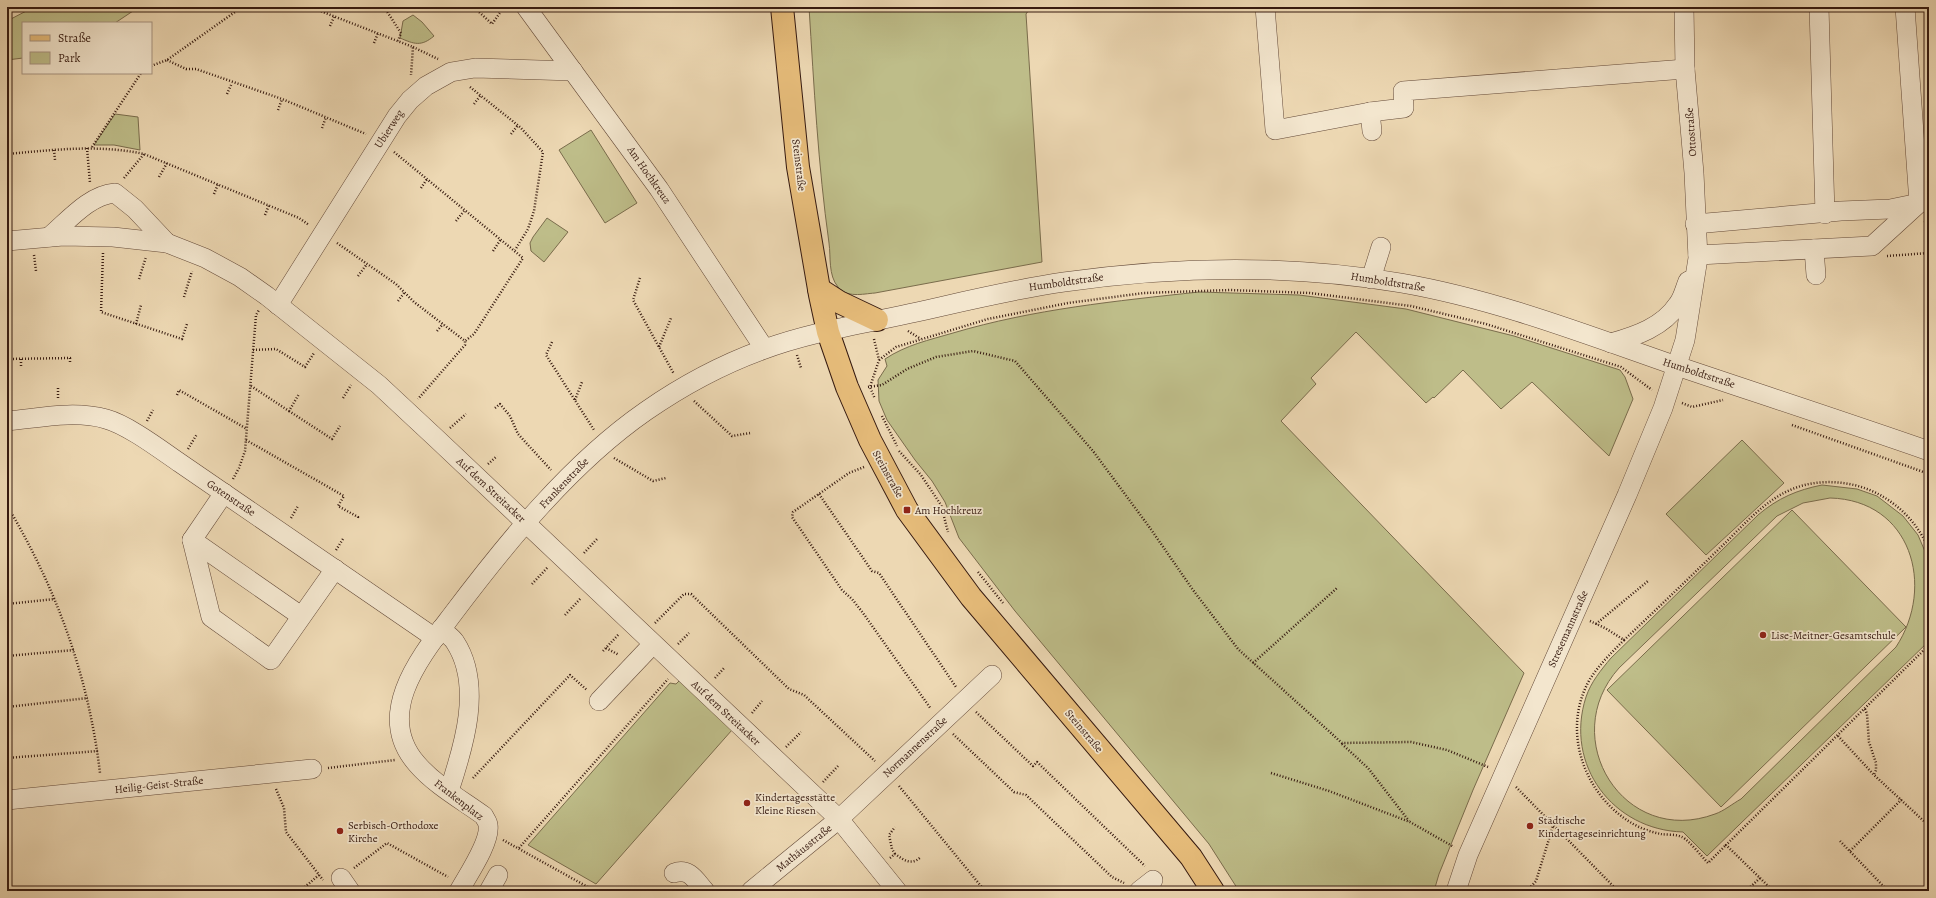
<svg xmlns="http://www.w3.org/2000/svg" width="1936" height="898" font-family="Alegreya,serif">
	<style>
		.green { fill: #bebd89; stroke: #7a6c4c; fill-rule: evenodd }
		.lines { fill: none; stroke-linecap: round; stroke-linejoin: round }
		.minor-casing { stroke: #644a39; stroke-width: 20 }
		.major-casing { stroke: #361a10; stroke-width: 24 }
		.path { stroke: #361a10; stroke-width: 2.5; stroke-dasharray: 1 2; stroke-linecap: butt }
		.minor { stroke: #f3e6ce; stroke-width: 19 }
		.major { stroke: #e6bc7a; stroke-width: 22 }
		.poi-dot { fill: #8f2418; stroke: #f3e6ce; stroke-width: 1.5 }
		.labels { text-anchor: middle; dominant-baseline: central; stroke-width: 3.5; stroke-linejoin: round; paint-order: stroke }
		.street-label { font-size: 11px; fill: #361a10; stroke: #f3e6ce }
		.poi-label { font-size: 11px; fill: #361a10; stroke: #f3e6ce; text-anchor: start }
	</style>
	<rect width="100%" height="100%" fill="#edd8b3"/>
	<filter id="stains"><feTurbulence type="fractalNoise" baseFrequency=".005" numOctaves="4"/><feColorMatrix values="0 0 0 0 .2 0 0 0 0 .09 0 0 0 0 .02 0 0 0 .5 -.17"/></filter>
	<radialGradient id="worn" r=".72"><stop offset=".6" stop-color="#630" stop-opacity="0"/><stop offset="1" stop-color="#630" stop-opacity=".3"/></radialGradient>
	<g class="green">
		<polygon points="34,7 139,7 115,23 23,23 23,58 7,60 7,21"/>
		<path d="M 809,7 L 1031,7 L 1026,14 L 1042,262 L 875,293 C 862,294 847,298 838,287 C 828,275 831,257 829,243 C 818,165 814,86 809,7 Z"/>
		<path d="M 413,15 L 422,22 L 434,36 C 421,47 414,44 400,38 L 403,21 Z"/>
		<polygon points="115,114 138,117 140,150 114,145 94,145"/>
		<polygon points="591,130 637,203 605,223 559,150"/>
		<polygon points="547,218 568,232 544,262 531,251 530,243 533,237"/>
		<path d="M 1199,292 L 1299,295 L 1406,309 L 1514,336 L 1620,370 L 1625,377 L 1633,399 L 1609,456 L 1532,382 L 1501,409 L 1463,370 L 1434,398 L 1433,397 L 1426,403 L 1356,332 L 1311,378 L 1316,384 L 1281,421 L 1524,673 L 1473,790 L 1439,874 L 1434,891 L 1239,891 L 1209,844 L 1015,611 L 959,538 L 945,502 L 932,481 L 915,460 L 887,420 L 879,401 L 878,380 L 887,366 L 885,359 C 906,345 929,340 953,333 C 1034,309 1116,301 1199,292 Z"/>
		<polygon points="1742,440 1784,483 1706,555 1666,514"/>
		<path d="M 1822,485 L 1857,489 L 1877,496 L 1903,516 L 1918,535 L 1929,561 L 1929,641 L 1707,856 L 1683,832 C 1613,830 1564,765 1586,697 C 1591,682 1601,670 1611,658 L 1758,515 C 1778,498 1797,490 1822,485 ZM 1830,498 C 1911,500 1936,586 1896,647 L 1741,799 C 1732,804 1724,811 1715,814 C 1624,848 1556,738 1619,668 L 1777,516 L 1803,503 Z"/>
		<polygon points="1792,510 1906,627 1721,807 1607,690"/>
		<polygon points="680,680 732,730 596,884 528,845 670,683 676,684"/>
	</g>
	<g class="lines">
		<g class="minor-casing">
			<g id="minor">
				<polyline points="526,7 659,189 764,348"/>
				<polyline points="1265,7 1275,130 1370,112 1404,108 1403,91 1685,69"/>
				<polyline points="1819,7 1825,214"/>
				<polyline points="1905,7 1919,203"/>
				<polyline points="1370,112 1372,131"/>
				<polyline points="1695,224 1841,211 1890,209 1919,203"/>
				<path d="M 49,237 C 68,221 89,195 115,193 L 135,209 L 167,243"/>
				<polyline points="7,241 63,236 113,237 167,243 205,258 240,277 267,296 379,385 438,440 839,819 897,891"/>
				<polyline points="1814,249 1816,275"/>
				<polyline points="1698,255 1872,246 1919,203"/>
				<polyline points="1371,279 1381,247"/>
				<polyline points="278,305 397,116 410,100 426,86 451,72 475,68 573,71"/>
				<path d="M 1611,343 C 1636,336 1663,327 1678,304 C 1683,298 1685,288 1688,281"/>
				<path d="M 7,421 C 39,418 74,410 106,419 C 128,425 161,450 180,463 L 435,638"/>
				<polyline points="224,493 192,540 211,617 271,660 335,569"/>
				<polyline points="192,540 301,616"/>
				<path d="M 441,629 C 445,633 452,637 455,642 C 483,685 464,746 449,791"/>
				<polyline points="599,701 653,644"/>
				<polyline points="7,800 312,769"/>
				<path d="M 674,873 C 689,867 696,881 705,891"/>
				<polyline points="341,878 350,891"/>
				<path d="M 459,891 C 467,876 491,842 488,825 C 488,822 485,819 484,816 C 462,800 435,785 417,764 C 373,714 421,656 452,615 C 507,542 571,463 646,411 C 682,386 721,365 762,350 C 809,332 868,323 917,312 C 966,301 1015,289 1064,282 C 1176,266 1289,264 1401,283 C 1494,299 1582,333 1671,364 C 1757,393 1843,421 1929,451"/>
				<polyline points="489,891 498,875"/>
				<polyline points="751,891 839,819 992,675"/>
				<polyline points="1139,891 1153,880"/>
				<polyline points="1456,891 1468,855 1627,495 1663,408 1685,340 1698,258 1694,173 1685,69 1684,7"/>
			</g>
		</g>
		<g class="major-casing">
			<g id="major">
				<polyline points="782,7 798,167 820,295 828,332 847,387 870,440 907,510 971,597 1191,857 1213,891"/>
				<polyline points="819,289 839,302 877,320"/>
			</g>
		</g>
		<g class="path">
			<polyline points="310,7 413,47 411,75"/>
			<polyline points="384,7 401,33 398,41"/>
			<polyline points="477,7 477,10 492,24 504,7"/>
			<polyline points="280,11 282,7"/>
			<polyline points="330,26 335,15"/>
			<polyline points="374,43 378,33"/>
			<polyline points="413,47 438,59"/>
			<polyline points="167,60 186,69 196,69 282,99 366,134"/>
			<polyline points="151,66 167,60 242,7"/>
			<polyline points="470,87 520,127 543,152 534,211 528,229 515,250"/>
			<polyline points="227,94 232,83"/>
			<polyline points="474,104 480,96"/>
			<polyline points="278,110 282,99"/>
			<polyline points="322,128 326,117"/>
			<polyline points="511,134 518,125"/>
			<polyline points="92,147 141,73"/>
			<polyline points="87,148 90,183"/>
			<polyline points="54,150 55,160"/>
			<polyline points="394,152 523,258 474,334 465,341"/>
			<path d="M 7,154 C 53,150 98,144 144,154 L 299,218 L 309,225"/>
			<polyline points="159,177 167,163"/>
			<polyline points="124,178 144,154"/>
			<polyline points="421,188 427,179"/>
			<polyline points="214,194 218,184"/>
			<polyline points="265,215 269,205"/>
			<polyline points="456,221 464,211"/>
			<polyline points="1925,221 1929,258"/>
			<polyline points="337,243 396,284 414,302 465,341 465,345 418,399"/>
			<polyline points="493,251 501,239"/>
			<polyline points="103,253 101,312 182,339 187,324"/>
			<polyline points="34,255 36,271"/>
			<polyline points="1887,256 1929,253"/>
			<polyline points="358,276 367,264"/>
			<polyline points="640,278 633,300 674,374"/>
			<polyline points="139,279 146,257"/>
			<polyline points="184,297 192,271"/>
			<polyline points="398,301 404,293"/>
			<polyline points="136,324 141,305"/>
			<polyline points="437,331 443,324"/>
			<polyline points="908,331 921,339"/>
			<polyline points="874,339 879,360 870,387 875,399"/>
			<polyline points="552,342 546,355 594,430"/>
			<polyline points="659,347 671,318"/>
			<polyline points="253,350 276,349 305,367 314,353"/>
			<polyline points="797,355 801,368"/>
			<polyline points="7,359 70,358 70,363"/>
			<polyline points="21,359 21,368"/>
			<polyline points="879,360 896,347 988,319 1068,303 1144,293 1230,290 1310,293 1411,306 1486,324 1621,367 1652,390"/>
			<polyline points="251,386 289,411 299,394"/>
			<polyline points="868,387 882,385 907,369 936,357 973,351 1015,361 1093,451 1150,528 1193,590 1238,649 1342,743 1411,742 1447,750 1488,767"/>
			<polyline points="58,388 58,399"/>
			<polyline points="177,395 179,390 247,429"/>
			<polyline points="343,398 351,385"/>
			<polyline points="575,400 582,382"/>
			<polyline points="694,401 732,436 750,433"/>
			<polyline points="1682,403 1692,407 1723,400"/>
			<polyline points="495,408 500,404 510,416 518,434 551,470"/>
			<polyline points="289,411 332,439 340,426"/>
			<polyline points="882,416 897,446"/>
			<polyline points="147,421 153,410"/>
			<polyline points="1792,425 1929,474"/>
			<polyline points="450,428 466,414"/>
			<polyline points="246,440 344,496 338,506 358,517 357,519"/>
			<polyline points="188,449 197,434"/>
			<polyline points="899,451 921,475 941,505 948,532"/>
			<polyline points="614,458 653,481 666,478"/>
			<polyline points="488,464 497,456"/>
			<polyline points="864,467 849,473 793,512 792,517 842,590 852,599 863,613 931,709"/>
			<polyline points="233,479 239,468 245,451 256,315 259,310"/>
			<polyline points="819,494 872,571 879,573 956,687"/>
			<path d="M 7,514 L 12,514 C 59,595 89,680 100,773"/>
			<polyline points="291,518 298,506"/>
			<polyline points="336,550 343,539"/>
			<polyline points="584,553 597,539"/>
			<polyline points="978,572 1003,603"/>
			<polyline points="532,584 548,567"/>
			<polyline points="7,604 55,599"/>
			<polyline points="565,615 581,598"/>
			<path d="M 1590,621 L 1605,628 L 1624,640 C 1656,610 1688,579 1720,548 C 1743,526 1765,499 1795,488 C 1822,478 1855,481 1880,495 C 1902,507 1920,527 1929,550"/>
			<polyline points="655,623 684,594 691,594 789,689 804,695 875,761"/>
			<polyline points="1596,624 1648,581"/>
			<path d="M 1624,640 C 1612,652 1599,665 1590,679 C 1561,729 1583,793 1630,822 C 1639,828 1651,832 1661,834 C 1667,835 1676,834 1682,837 C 1689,840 1702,857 1708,863 L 1726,845"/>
			<polyline points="678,644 689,633"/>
			<polyline points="606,648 619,655"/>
			<polyline points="603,651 619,634"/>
			<polyline points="7,656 74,650"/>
			<polyline points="1253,663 1337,588"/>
			<polyline points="715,678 725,667"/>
			<polyline points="7,707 88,698"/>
			<polyline points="1865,709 1867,714 1869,742 1876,763 1876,770 1874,775"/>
			<polyline points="976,712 1033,766 1037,762 1145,866"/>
			<polyline points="752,713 762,701"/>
			<polyline points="953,734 1014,792 1026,795 1112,877 1124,883"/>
			<polyline points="1838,736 1874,775 1927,824"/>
			<polyline points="1342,744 1368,768 1409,821"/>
			<polyline points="786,747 801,732"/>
			<polyline points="7,758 98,751"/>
			<polyline points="328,768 395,760"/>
			<polyline points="1271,773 1329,791 1410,822 1454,847"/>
			<polyline points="473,778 570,675 587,690"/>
			<polyline points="823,782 838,766"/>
			<polyline points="899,786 985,891"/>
			<polyline points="1516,787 1618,891"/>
			<polyline points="276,789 284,808 286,832 323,880"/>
			<polyline points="1929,822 1927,824 1926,848 1929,855"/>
			<polyline points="503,840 595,891"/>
			<polyline points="1840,841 1888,891"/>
			<polyline points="519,848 668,679"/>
			<polyline points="1850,851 1902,799"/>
			<polyline points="895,854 892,849 889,835 895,827"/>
			<path d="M 890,858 L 895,854 C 904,860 911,866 921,857"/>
			<polyline points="354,868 387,843 448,877"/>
			<polyline points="1760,878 1773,891"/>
			<polyline points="300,891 319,875"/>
			<polyline points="942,891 945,887"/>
			<polyline points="1527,891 1536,881 1553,826"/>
			<polyline points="1746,891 1760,878 1726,845 1929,645"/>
		</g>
		<use href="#minor" class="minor"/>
		<use href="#major" class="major"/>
	</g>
	<g class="poi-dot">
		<rect x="903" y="506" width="8" height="8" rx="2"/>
		<circle cx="1763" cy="635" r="4"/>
		<circle cx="747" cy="803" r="4"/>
		<circle cx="1530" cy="826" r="4"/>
		<circle cx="340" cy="831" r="4"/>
	</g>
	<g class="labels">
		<g class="street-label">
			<text transform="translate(389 129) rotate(-57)">Ubierweg</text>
			<text transform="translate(1691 132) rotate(-94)">Ottostraße</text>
			<text transform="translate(799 165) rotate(83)">Steinstraße</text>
			<text transform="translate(649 175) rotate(55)">Am Hochkreuz</text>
			<text transform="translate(1066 282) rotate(-8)">Humboldtstraße</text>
			<text transform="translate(1388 282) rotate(9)">Humboldtstraße</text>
			<text transform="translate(1699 373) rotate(18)">Humboldtstraße</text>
			<text transform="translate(888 474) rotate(61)">Steinstraße</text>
			<text transform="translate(564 483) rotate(-46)">Frankenstraße</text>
			<text transform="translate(491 490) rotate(43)">Auf dem Streitacker</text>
			<text transform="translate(231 498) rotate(34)">Gotenstraße</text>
			<text transform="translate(1568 629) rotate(-66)">Stresemannstraße</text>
			<text transform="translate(726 713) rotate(43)">Auf dem Streitacker</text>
			<text transform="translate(1084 731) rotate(50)">Steinstraße</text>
			<text transform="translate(915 747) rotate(-43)">Normannenstraße</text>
			<text transform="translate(159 785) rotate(-6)">Heilig-Geist-Straße</text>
			<text transform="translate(459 800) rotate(38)">Frankenplatz</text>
			<text transform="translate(804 848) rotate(-39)">Mathäusstraße</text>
		</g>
		<g class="poi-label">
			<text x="915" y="510">Am Hochkreuz</text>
			<text x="1771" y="635">Lise-Meitner-Gesamtschule</text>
			<text x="755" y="797">Kindertagesstätte<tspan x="755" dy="13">Kleine Riesen</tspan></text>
			<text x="1538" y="820">Städtische<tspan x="1538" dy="13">Kindertageseinrichtung</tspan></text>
			<text x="348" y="825">Serbisch-Orthodoxe<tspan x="348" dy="13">Kirche</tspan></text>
		</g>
	</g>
	<rect width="1936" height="898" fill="none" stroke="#edd8b3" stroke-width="24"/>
	<rect x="8" y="8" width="1920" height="882" fill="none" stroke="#361a10" stroke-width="2"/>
	<rect x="12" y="12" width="1912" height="874" fill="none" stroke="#361a10"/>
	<rect x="22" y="22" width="130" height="52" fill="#f3e6ce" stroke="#a79482"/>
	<rect x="30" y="35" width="20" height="6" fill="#e6bc7a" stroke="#a79482"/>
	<text x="58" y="42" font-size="12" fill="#361a10">Straße</text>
	<rect x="30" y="52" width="20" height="12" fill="#bebd89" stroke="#a79482"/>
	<text x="58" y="62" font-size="12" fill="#361a10">Park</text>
	<rect width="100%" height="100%" filter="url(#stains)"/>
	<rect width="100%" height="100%" fill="url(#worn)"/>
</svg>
